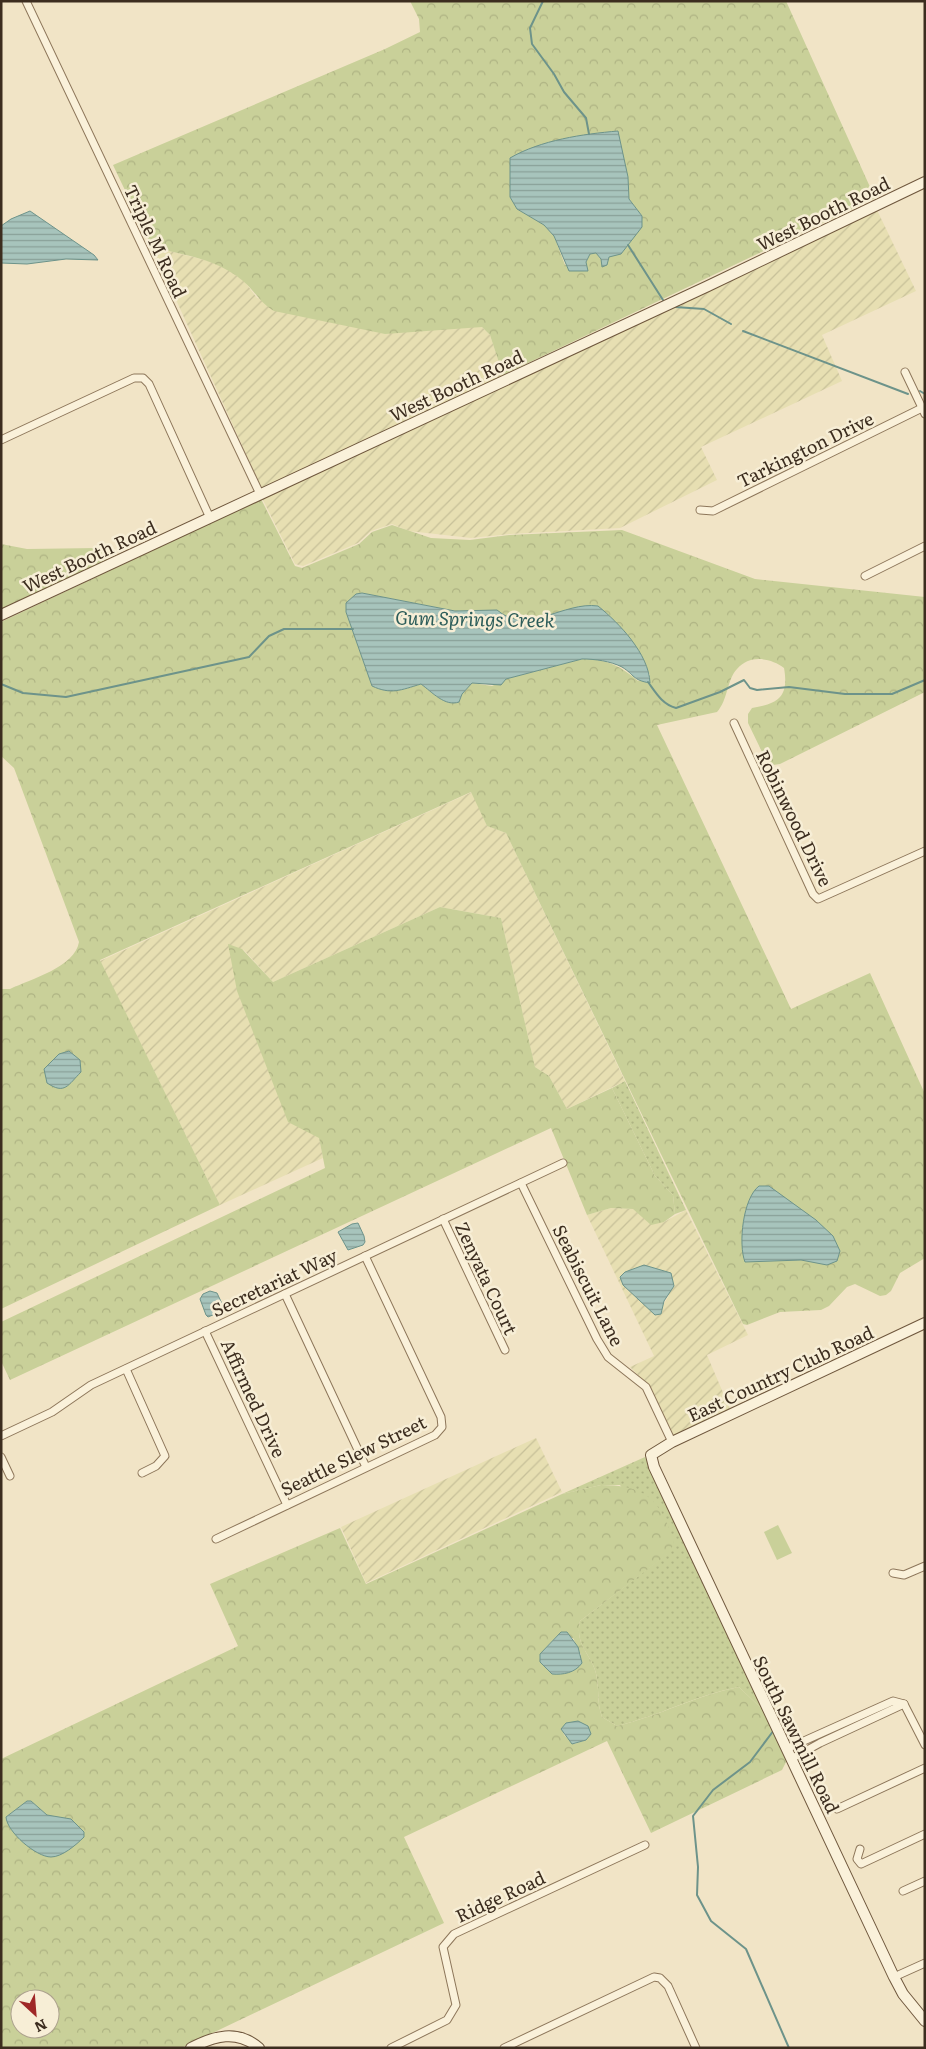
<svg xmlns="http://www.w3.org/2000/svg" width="926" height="2049" font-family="Literata,serif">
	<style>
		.farmland { fill: url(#farmland-furrows); fill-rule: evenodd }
		.grass { fill: url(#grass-dots) }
		.forest { fill: url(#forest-crowns); fill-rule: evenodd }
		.park { fill: #c9d099 }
		.water { fill: url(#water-rules); stroke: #6d938a }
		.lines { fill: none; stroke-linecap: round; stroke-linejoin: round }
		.stream { stroke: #6d938a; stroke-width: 2 }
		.street-casing { stroke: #8d765a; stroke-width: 9 }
		.secondary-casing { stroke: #6f573d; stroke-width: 12 }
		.street { stroke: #faf1da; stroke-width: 7 }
		.secondary { stroke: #faf1da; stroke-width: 10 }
		.labels { text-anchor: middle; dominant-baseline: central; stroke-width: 5; stroke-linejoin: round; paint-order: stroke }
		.street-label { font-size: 18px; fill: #3c2d1f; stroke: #f7eed6 }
		.water-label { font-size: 19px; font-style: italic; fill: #2d5d5a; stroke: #f7eed6 }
	</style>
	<defs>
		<pattern id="farmland-furrows" width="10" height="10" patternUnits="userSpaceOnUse" patternTransform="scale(1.25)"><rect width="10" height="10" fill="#e7dfb2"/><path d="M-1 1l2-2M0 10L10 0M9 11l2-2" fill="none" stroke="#c7c099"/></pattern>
		<pattern id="grass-dots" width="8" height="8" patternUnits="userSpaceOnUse" patternTransform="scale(1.25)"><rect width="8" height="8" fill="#c9d099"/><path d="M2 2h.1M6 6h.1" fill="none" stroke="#aeb383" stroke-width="1.8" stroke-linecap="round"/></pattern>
		<pattern id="forest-crowns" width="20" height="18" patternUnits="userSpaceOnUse" patternTransform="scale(1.25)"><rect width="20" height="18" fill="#c9d099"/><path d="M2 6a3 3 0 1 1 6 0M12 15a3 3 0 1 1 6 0" fill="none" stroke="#aeb383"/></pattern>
		<pattern id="water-rules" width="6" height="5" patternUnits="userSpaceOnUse" patternTransform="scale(1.25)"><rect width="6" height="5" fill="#a7c4bc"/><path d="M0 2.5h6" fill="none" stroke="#89a098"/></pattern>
	</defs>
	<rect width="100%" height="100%" fill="#f1e4c6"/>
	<g class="farmland">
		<polygon points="877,210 916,291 822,335 842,381 701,447 717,480 620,528 510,534 471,538 409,531 392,524 371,531 358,543 303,566 295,564 262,498"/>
		<polygon points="152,247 209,261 229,270 245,282 257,298 482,327 490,335 503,375 262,489"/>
		<polygon points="472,792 487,826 506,833 625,1081 567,1109 549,1076 535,1067 501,918 440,907 273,982 243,949 319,1138 323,1158 220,1205 100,961"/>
		<path d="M 611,1208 L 633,1209 L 664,1222 L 686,1210 L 748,1335 L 707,1355 L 730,1409 L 674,1436 L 650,1387 L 630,1367 L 654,1356 L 587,1215 ZM 623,1285 L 669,1295 L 661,1309 L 640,1299 Z"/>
		<polygon points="536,1438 562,1492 366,1583 341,1527"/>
	</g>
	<g class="grass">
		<polygon points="625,1081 686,1210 675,1214 673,1195 655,1176 612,1088"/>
		<path d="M 645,1457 L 763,1710 L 739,1687 C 696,1695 659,1716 617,1726 L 602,1717 C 597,1702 599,1693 597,1679 C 595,1656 574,1648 580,1621 L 668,1553 L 620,1485 L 601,1485 L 562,1494 Z"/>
	</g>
	<g class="forest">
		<path d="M 410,1 L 786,1 L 875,198 L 503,375 L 490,335 L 482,327 L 385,334 L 274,311 C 260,303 255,291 243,281 C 218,259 183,255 152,247 L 113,165 L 385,49 L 420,32 L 419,19 ZM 510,158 L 628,177 L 629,199 L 642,216 L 609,257 L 601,259 L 596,253 L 590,254 L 586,262 L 565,265 L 554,236 L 544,225 L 517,209 L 510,197 Z"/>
		<path d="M 261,499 L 295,566 L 302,568 L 359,544 L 372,532 L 392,525 L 431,538 L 470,540 L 509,535 L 622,530 L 755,579 L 925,597 L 925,692 L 780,764 L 773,765 L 766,760 L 748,723 L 748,714 L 752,708 C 779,704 789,696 784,668 C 771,658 750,654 737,669 C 727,679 728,700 717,712 L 657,725 L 791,1009 L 870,973 L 925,1094 L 925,1258 L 900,1273 L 891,1291 L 886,1295 L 880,1296 L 855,1284 L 847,1287 L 829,1306 L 821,1310 L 780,1312 L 747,1325 L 743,1324 L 506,833 L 487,826 L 471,792 L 100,960 L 220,1205 L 1,1309 L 1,989 L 10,989 C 31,979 75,967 79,942 L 14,768 L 1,756 L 1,622 ZM 362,593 L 455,611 L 496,610 C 500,613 504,618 509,619 C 539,625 568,606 598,606 L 630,638 L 650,675 L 638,681 C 621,666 605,658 582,659 L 506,679 L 492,686 L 472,683 L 462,694 L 459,702 C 445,707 432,692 421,684 C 401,690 391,695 372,686 L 346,612 Z"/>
		<polygon points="1,544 27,549 97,548 107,553 105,563 1,610"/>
		<polygon points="440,907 501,918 535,1067 549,1076 567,1109 612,1088 655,1176 673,1195 675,1214 664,1222 651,1225 633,1209 611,1208 587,1215 551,1128 10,1380 1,1361 1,1322 325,1168 319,1138 288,1122 237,991 228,944 242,949 273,982"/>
		<path d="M 601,1485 C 646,1485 661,1500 674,1543 L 669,1553 L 580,1621 C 574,1648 595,1656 597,1679 C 599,1693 597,1702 602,1717 L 617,1726 C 659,1716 697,1695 739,1687 L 763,1710 L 787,1760 L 782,1770 L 651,1833 L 607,1741 L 404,1837 L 444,1923 L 181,2048 L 1,2048 L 1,1759 L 238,1646 L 210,1584 L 340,1528 L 366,1584 L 562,1494 ZM 557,1636 L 573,1638 L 581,1655 L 540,1654 ZM 562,1727 L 591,1734 L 586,1740 L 574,1744 L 564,1735 ZM 27,1801 L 31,1801 L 47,1815 L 84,1837 L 68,1850 L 6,1817 ZM 20,1999 L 50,1999 L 50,2029 L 20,2029 Z"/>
	</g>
	<polygon class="park" points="778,1525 792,1553 777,1560 764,1532"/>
	<g class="water">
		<path d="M 618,131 L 628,177 L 629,199 L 642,216 L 642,227 L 621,254 L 609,257 L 607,265 L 602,267 L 601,259 L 596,253 L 590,254 L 586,262 L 588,271 L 569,271 L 554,236 L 544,225 L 517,209 L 510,197 L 510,158 C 541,140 583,134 618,131 Z"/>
		<polygon points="30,211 94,255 98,260 66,259 27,264 1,263 1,226 11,219"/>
		<path d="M 362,593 L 455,611 L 497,610 C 527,636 564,601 598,606 C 619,623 649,654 650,683 C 632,680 635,675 622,667 C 610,661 595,659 582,659 L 506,679 L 501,685 L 472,683 L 462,694 L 459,702 C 445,707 432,692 421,684 C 401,690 391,695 372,686 L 346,612 L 346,603 L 356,594 Z"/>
		<path d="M 69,1051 L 80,1060 L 81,1072 C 68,1085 65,1095 47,1083 L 44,1069 L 59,1054 Z"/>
		<path d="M 759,1186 L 769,1186 L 816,1220 L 833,1236 L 840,1251 L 837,1261 L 827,1265 L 801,1260 L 745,1262 C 738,1244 743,1198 759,1186 Z"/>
		<polygon points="358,1223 364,1236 365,1242 363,1245 348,1250 338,1232 352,1224"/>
		<polygon points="644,1265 671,1273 674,1286 664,1301 661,1314 655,1315 623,1285 620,1277 625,1272"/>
		<polygon points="210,1291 217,1293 225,1310 208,1317 206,1315 200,1299 203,1294"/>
		<path d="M 561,1632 L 567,1632 L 578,1647 L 582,1663 C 575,1673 563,1675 552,1674 L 540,1662 L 540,1654 Z"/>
		<polygon points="578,1721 588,1726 591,1734 586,1740 572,1744 561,1729 566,1723"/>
		<path d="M 27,1801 L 31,1801 L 47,1815 L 71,1819 L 84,1832 L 84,1837 C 76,1845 62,1857 51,1857 C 36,1857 7,1832 6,1817 Z"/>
	</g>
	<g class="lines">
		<g class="stream">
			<polyline points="543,1 530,28 532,44 554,74 564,92 586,118 589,134"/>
			<polyline points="628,245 663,300"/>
			<polyline points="675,307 704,309 731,324"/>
			<polyline points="743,331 908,394"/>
			<polyline points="920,391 925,394"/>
			<path d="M 648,682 C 656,693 662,704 676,708 L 720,692 L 744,680 L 750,688 L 757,690 L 789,687 L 845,694 L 892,694 L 925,680"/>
			<polyline points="1,684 23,693 66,697 249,657 269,636 284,629 353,629"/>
			<polyline points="774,1730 750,1762 713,1790 693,1816 698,1867 697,1895 711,1921 746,1949 789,2048"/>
		</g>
		<g class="street-casing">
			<g id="street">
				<polyline points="26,1 260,494"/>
				<polyline points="905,372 925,414"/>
				<polyline points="1,440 134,378 143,378 149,384 210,518"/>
				<polyline points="700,510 713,511 922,408"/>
				<polyline points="865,576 925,546"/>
				<polyline points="734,723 813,894 818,899 925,851"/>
				<polyline points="521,1183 597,1339 608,1357 646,1387 672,1442"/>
				<polyline points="443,1219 505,1350"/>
				<polyline points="285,1294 366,1467"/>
				<polyline points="205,1331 287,1505"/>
				<polyline points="126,1369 165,1456 156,1466 142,1473"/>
				<polyline points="1,1436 52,1412 91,1385 563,1163"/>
				<polyline points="1,1457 10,1476"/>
				<polyline points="216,1539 435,1435 442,1427 441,1417 365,1256"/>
				<polyline points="893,1573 904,1575 925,1566"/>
				<polyline points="904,1704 925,1745"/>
				<polyline points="786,1749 893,1701 904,1704 820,1743 791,1759"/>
				<polyline points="837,1809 925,1768"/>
				<polyline points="860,1849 857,1859 861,1864 925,1834"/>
				<polyline points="903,1891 925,1881"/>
				<polyline points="894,1977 925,1963"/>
				<polyline points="391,2048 447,2020 456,2005 443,1947 454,1934 645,1845"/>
				<polyline points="504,2048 654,1977 660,1978 668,1986 696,2048"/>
			</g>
		</g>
		<g class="secondary-casing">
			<g id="secondary">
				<polyline points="1,615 708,286 925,182"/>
				<polyline points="925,1323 672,1442 651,1455 654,1467 894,1977 903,1994 925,2021"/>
				<path d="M 191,2048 C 214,2036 237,2029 259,2048"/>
			</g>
		</g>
		<use href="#street" class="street"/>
		<use href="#secondary" class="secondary"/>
	</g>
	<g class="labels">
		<g class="street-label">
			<text transform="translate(823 213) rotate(-26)">West Booth Road</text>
			<text transform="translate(156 241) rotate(65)">Triple M Road</text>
			<text transform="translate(456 385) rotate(-25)">West Booth Road</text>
			<text transform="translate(805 449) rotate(-26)">Tarkington Drive</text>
			<text transform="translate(89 556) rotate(-25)">West Booth Road</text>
			<text transform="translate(795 818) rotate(64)">Robinwood Drive</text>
			<text transform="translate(487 1278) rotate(65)">Zenyata Court</text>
			<text transform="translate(274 1282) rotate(-25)">Secretariat Way</text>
			<text transform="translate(589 1285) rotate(63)">Seabiscuit Lane</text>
			<text transform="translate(780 1373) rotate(-25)">East Country Club Road</text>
			<text transform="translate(254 1398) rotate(65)">Affirmed Drive</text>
			<text transform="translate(353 1455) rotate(-26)">Seattle Slew Street</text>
			<text transform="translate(797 1734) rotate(64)">South Sawmill Road</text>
			<text transform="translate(500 1896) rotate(-25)">Ridge Road</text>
		</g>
		<g class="water-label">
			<text transform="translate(475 618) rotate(1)">Gum Springs Creek</text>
		</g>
	</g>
	<rect width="926" height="2049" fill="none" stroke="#3c2d1f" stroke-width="5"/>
	<g transform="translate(35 2014) rotate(154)"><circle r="24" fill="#f7eed6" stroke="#aca18d"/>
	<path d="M0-4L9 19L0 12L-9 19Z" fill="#9f2827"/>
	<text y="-8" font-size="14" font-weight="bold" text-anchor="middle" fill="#3c2d1f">N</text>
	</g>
</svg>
